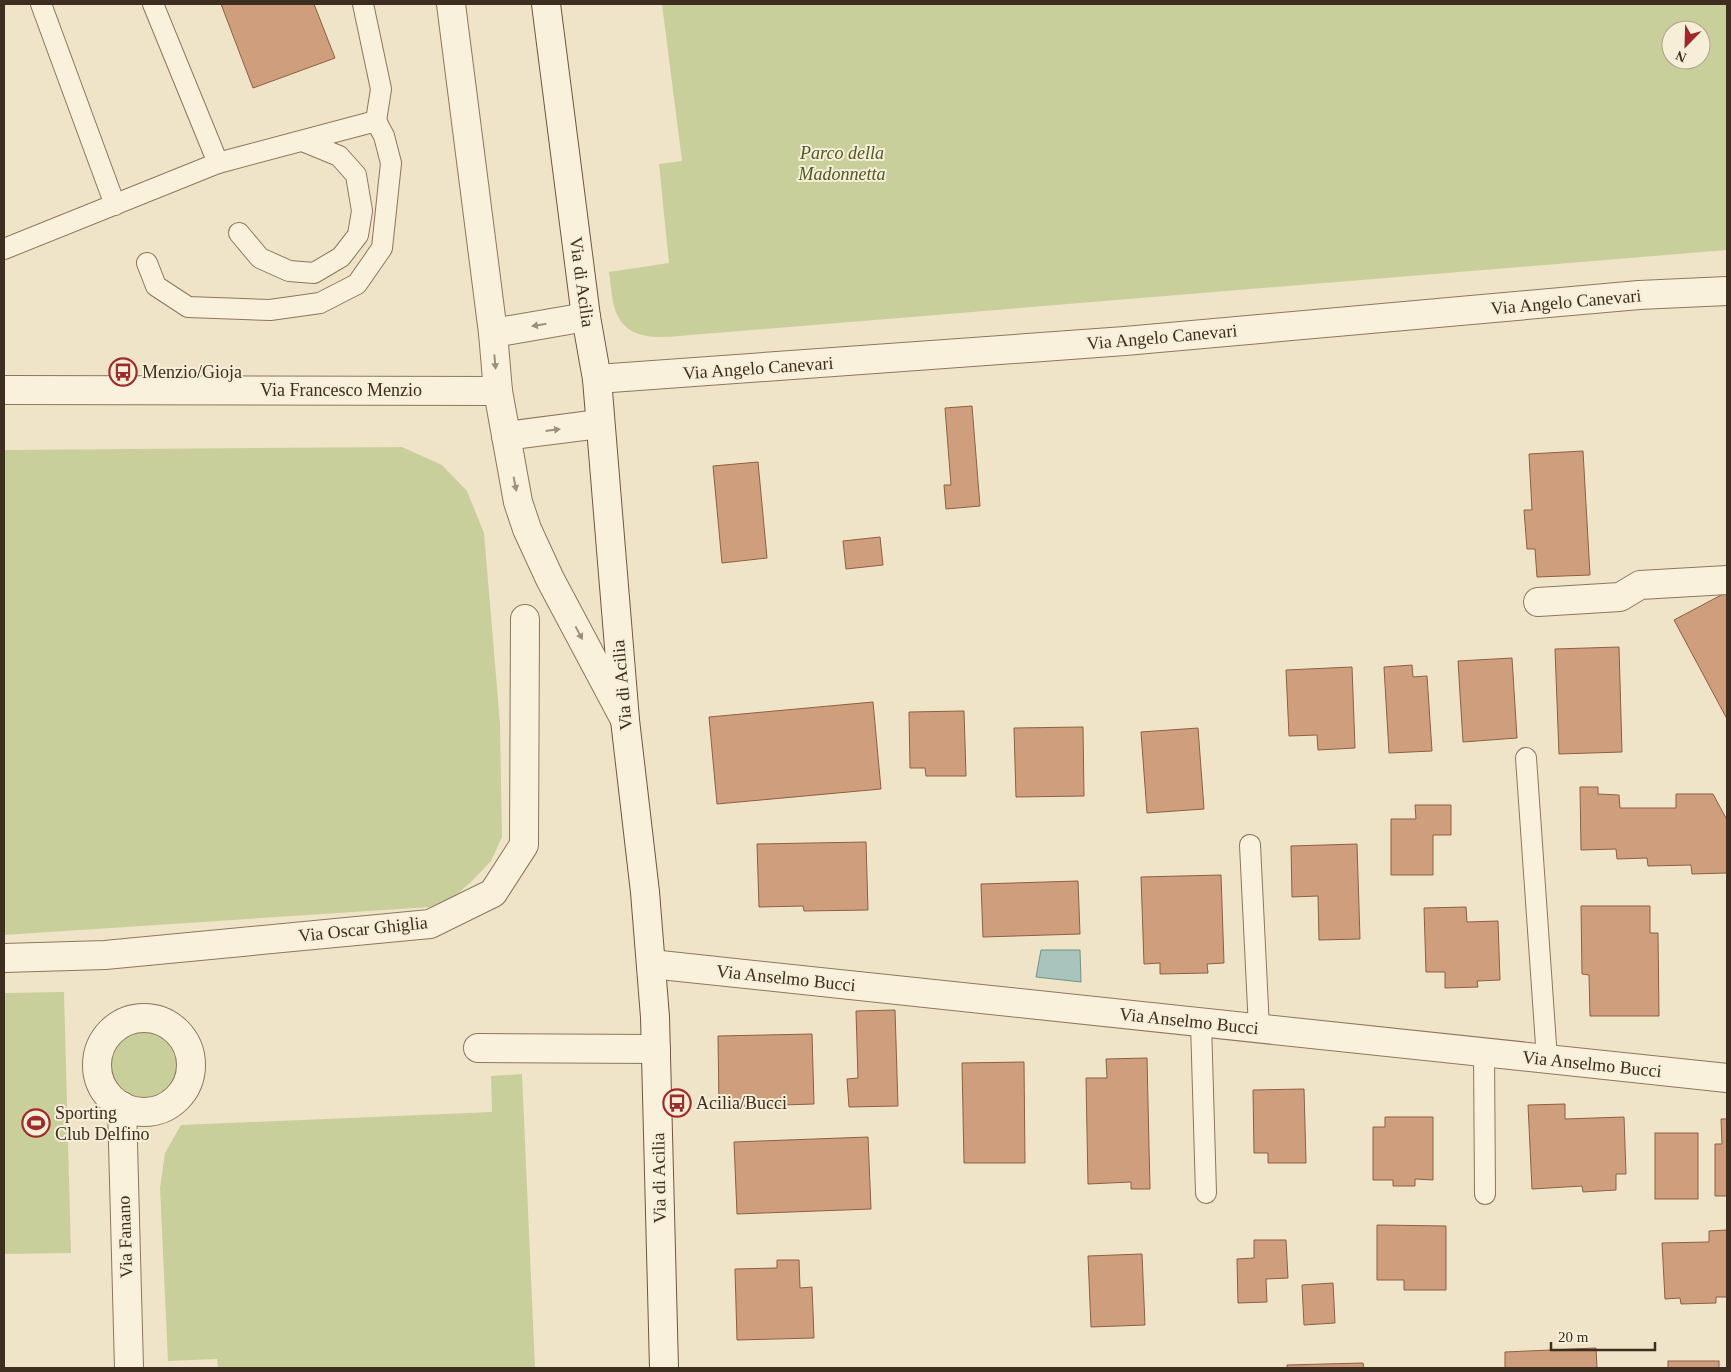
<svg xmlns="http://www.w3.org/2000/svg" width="1731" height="1372" font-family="Georgia,serif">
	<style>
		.green { fill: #c9cf9b; fill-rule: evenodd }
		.water { fill: #a9c4bc; stroke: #6f938a }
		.building { fill: #cf9f7d; stroke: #8d5f41 }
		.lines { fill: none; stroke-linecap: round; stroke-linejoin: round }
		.lane-casing { stroke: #8d765c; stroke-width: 22 }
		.street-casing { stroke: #8d765c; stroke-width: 30 }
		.secondary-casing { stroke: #6f573f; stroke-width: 30 }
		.lane { stroke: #faf1dc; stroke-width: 20 }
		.street { stroke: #faf1dc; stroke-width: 28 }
		.secondary { stroke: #faf1dc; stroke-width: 28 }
		.oneway { fill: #9c907e }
		.labels { text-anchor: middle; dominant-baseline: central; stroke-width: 4; stroke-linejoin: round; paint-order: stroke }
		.park-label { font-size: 18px; font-style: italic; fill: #4d5a26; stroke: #f7eed8 }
		.street-label { font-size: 18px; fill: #3d2e20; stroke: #f7eed8 }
		.poi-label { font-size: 18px; fill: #3d2e20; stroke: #f7eed8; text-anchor: start }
	</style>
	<rect width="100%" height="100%" fill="#f0e4c8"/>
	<g class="green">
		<path d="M 662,4 L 1727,4 L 1727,250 L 703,334 C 670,336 625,348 614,306 C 611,295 611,283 609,272 L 669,263 L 659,164 L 682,161 ZM 1671,30 L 1701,30 L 1701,60 L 1671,60 Z"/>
		<polygon points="402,447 442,465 467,491 484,533 500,723 502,837 491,861 473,880 455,896 430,907 4,935 4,450"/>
		<polygon points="64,992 71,1253 4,1254 4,993"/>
		<circle cx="143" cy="1063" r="35"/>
		<polygon points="522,1074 535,1368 218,1368 217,1359 168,1361 160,1188 165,1153 181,1125 492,1112 491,1076"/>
	</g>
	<polygon class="water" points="1041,950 1080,950 1081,982 1036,977"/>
	<g class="building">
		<polygon points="221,4 314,4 335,58 253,88"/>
		<polygon points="972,406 980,506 946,509 944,485 951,485 945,408"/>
		<polygon points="1583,451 1590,575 1537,577 1535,549 1527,549 1524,510 1532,510 1529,454"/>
		<polygon points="758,462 767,558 722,563 713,466"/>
		<polygon points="880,537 883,565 846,569 843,541"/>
		<polygon points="1727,592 1727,719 1674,620"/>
		<polygon points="1619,647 1622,752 1559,754 1555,649"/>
		<polygon points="1512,658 1517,738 1463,742 1458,661"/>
		<polygon points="1412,665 1413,677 1427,676 1432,751 1389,753 1384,667"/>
		<polygon points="1352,667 1355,748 1318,750 1317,735 1289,736 1286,670"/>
		<polygon points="873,702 881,789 717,804 709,717"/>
		<polygon points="964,711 966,776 926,776 925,768 910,768 909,712"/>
		<polygon points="1083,727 1084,796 1016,797 1014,728"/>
		<polygon points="1198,728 1204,809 1147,813 1141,732"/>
		<polygon points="1580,787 1598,787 1598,794 1619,795 1620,808 1676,808 1676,794 1713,794 1727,820 1727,873 1692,874 1691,865 1648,866 1647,858 1617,859 1616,849 1581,850"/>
		<polygon points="1415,805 1451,805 1451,835 1433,835 1433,875 1391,875 1391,819 1416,819"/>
		<polygon points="866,842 868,910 804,911 803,906 759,907 757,844"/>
		<polygon points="1357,844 1360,939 1319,940 1318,896 1292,897 1291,846"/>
		<polygon points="1221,875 1224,963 1207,964 1208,973 1160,974 1160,963 1144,964 1141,877"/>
		<polygon points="1078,881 1080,934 983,937 981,884"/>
		<polygon points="1581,906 1650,906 1650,933 1658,933 1659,1016 1590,1016 1589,975 1582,974"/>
		<polygon points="1466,907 1467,922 1498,921 1500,980 1477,981 1478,987 1445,988 1445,972 1426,972 1424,908"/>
		<polygon points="895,1010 898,1106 849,1107 847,1079 858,1078 856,1011"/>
		<polygon points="812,1034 814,1104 719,1107 718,1036"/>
		<polygon points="1147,1058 1150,1189 1131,1189 1131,1182 1088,1184 1086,1078 1107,1078 1106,1059"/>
		<polygon points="1024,1062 1025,1163 964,1163 962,1063"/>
		<polygon points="1304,1089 1306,1163 1268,1163 1268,1153 1254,1153 1253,1090"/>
		<polygon points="1565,1104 1565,1119 1624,1117 1626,1174 1616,1174 1616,1190 1583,1192 1582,1186 1532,1189 1528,1105"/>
		<polygon points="1385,1117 1433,1117 1433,1180 1415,1179 1415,1186 1393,1186 1393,1180 1373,1180 1373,1127 1385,1127"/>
		<polygon points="1721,1119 1727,1119 1727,1196 1715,1196 1715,1144 1722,1144"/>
		<rect x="1655" y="1133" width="43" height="66"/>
		<polygon points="868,1137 871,1209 737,1214 734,1142"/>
		<polygon points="1377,1225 1446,1226 1446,1290 1404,1290 1404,1280 1377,1280"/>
		<polygon points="1727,1230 1727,1297 1716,1297 1716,1303 1681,1304 1680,1298 1665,1299 1662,1243 1709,1242 1709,1231"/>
		<polygon points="1254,1240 1286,1240 1288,1278 1266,1279 1267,1302 1238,1303 1237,1259 1254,1258"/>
		<polygon points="1142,1254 1145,1325 1091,1327 1088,1256"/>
		<polygon points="777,1260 799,1260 800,1288 812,1287 814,1338 737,1340 735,1269 777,1268"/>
		<polygon points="1333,1283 1335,1323 1304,1325 1302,1285"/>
		<polygon points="1596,1348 1597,1368 1505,1368 1505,1352"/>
		<rect x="1668" y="1361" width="51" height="7"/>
		<polygon points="1363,1363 1364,1368 1287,1368 1287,1365"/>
	</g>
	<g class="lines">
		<g class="lane-casing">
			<g id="lane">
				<polyline points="41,4 115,205"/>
				<polyline points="153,4 218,163"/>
				<polyline points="363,4 381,89 376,121"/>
				<polyline points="239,233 260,258 289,271 314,273 341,257 358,235 362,211 356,175 339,156 305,142"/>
				<polyline points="4,249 218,163 376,121 384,136 391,163 382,248 357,284 320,303 270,310 188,307 156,286 147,263"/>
				<polyline points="1526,758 1547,1059"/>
				<polyline points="1250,845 1259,1028"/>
				<polyline points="1201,1023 1206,1193"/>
				<polyline points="1484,1052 1485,1194"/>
			</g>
		</g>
		<g class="street-casing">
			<g id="street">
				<polyline points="451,4 493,333 498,391 518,502 527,529 550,579 625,720"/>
				<polyline points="493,333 586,317"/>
				<polyline points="597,379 1125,341 1639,295 1727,291"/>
				<polyline points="4,390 498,391"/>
				<polyline points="506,436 599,424"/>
				<polyline points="1538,602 1620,597 1640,585 1727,580"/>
				<polyline points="4,958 105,955 430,924 493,893 524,845 525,619"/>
				<polyline points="651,964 1727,1078"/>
				<circle cx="144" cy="1065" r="47"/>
				<polyline points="478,1048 656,1049"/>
				<polyline points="122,1106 129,1368"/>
			</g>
		</g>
		<g class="secondary-casing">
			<polyline id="secondary" points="546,4 586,317 597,379 625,720 645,892 655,1017 664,1368"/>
		</g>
		<use href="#lane" class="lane"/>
		<use href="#street" class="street"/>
		<use href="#secondary" class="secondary"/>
	</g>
	<defs><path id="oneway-solid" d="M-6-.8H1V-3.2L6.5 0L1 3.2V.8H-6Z" transform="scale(1.25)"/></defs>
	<g class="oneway">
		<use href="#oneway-solid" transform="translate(539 325) rotate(171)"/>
		<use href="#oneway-solid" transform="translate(495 362) rotate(85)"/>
		<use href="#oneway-solid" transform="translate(553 430) rotate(-7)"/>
		<use href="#oneway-solid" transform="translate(515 484) rotate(79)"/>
		<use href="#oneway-solid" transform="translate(579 633) rotate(62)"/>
	</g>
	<defs>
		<g id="bus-ring" transform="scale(1.4375)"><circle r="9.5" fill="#f7eed8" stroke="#9e2a2b" stroke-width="1.5"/><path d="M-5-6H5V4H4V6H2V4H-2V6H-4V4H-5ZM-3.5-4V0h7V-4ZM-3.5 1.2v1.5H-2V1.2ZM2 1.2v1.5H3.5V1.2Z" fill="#9e2a2b"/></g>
		<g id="stadium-ring" transform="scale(1.4375)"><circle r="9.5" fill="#f7eed8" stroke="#9e2a2b" stroke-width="1.5"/><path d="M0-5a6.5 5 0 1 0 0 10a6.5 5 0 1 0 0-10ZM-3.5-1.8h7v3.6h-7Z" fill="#9e2a2b"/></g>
	</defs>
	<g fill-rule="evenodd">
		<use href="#bus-ring" x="123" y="372"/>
		<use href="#bus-ring" x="677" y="1103"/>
		<use href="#stadium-ring" x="36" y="1123"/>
	</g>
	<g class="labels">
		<g class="park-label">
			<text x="842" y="153">Parco della<tspan x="842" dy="21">Madonnetta</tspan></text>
		</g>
		<g class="street-label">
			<text transform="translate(582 282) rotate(82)">Via di Acilia</text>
			<text transform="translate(1566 302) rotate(-5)">Via Angelo Canevari</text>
			<text transform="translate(1162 337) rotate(-5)">Via Angelo Canevari</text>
			<text transform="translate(758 368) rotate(-4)">Via Angelo Canevari</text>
			<text x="341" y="390">Via Francesco Menzio</text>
			<text transform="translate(622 685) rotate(-95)">Via di Acilia</text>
			<text transform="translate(363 929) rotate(-6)">Via Oscar Ghiglia</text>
			<text transform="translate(786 978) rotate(6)">Via Anselmo Bucci</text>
			<text transform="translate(1189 1021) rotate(6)">Via Anselmo Bucci</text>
			<text transform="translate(1592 1064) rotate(6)">Via Anselmo Bucci</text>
			<text transform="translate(659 1178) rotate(-91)">Via di Acilia</text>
			<text transform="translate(125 1237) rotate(-92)">Via Fanano</text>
		</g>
		<g class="poi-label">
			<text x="142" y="372">Menzio/Gioja</text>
			<text x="696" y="1103">Acilia/Bucci</text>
			<text x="55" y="1113">Sporting<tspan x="55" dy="21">Club Delfino</tspan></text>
		</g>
	</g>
	<rect width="1731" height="1372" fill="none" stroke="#3d2e20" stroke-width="10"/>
	<g transform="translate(1686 45) rotate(203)"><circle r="24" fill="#f7eed8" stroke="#ada18e"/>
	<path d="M0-4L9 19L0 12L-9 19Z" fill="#9e2a2b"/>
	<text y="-8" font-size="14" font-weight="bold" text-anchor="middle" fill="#3d2e20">N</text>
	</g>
	<path d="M1551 1342v8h104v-8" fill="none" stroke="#3d2e20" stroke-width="2.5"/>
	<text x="1558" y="1342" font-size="15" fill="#3d2e20" stroke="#f7eed8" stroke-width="4" paint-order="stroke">20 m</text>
</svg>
